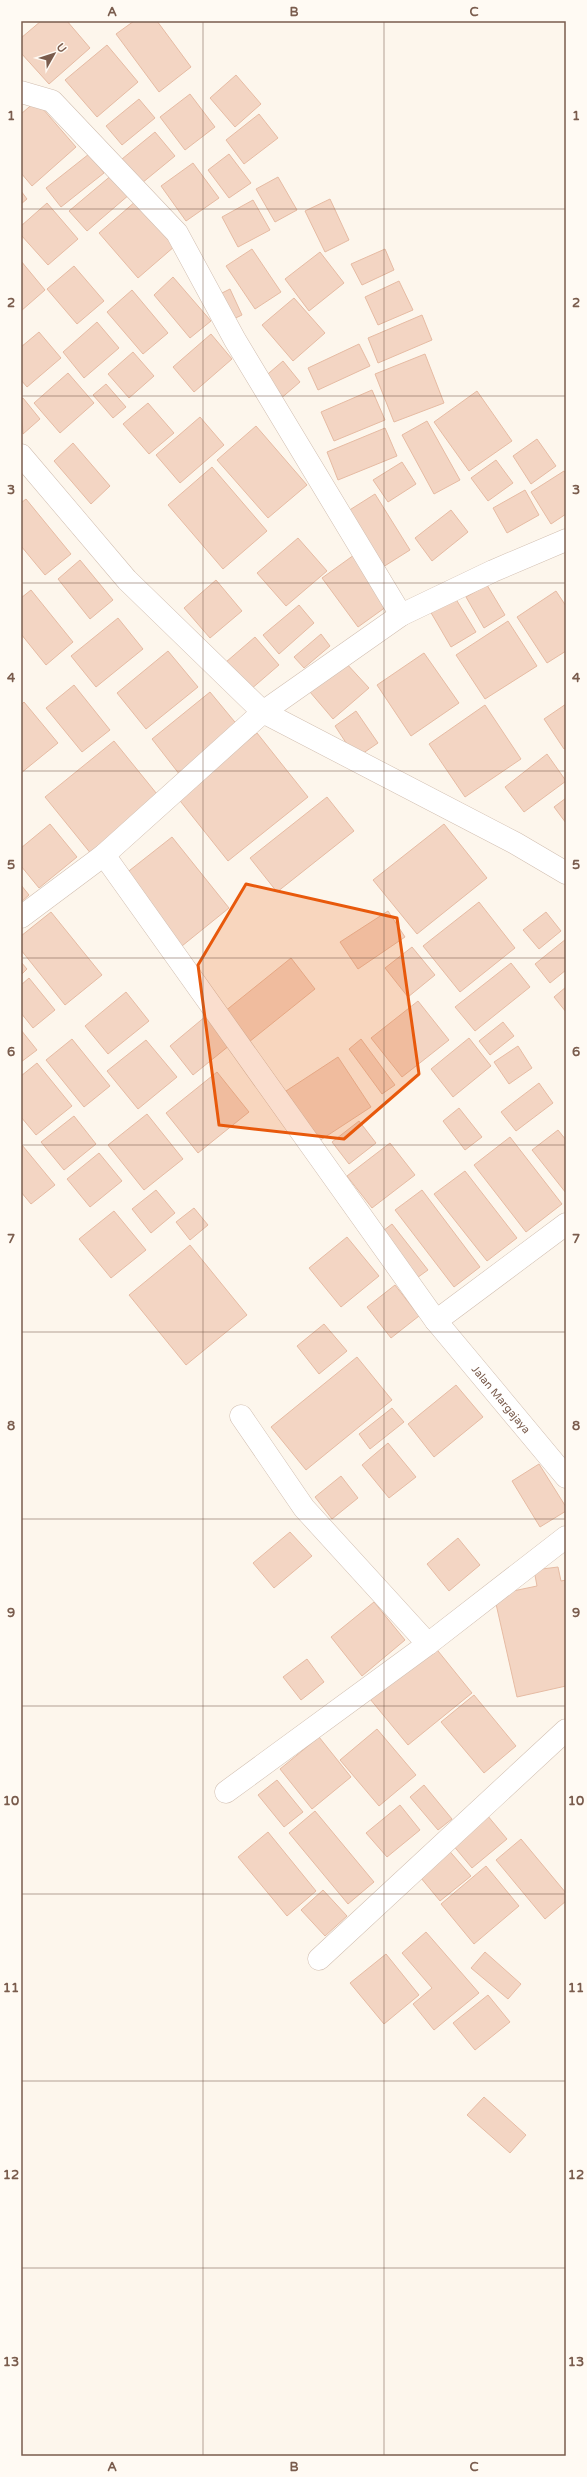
<svg xmlns="http://www.w3.org/2000/svg" width="587" height="2477" font-family="'Varela Round',sans-serif">
	<style>
		.building { fill: #f3d5c3; stroke: #e6bba3 }
		.lines { fill: none; stroke-linecap: round; stroke-linejoin: round }
		.minor-casing { stroke: #d1beb0; stroke-width: 23 }
		.tertiary-casing { stroke: #d1beb0; stroke-width: 23 }
		.minor { stroke: #fff; stroke-width: 22 }
		.tertiary { stroke: #fff; stroke-width: 22 }
		.marked { fill: #e8590c; fill-opacity: 0.2; stroke: #e8590c; stroke-width: 3; stroke-linejoin: round }
		.grid { fill: none; stroke: #7a5c4d; stroke-width: 1; stroke-opacity: 0.55 }
		.labels { text-anchor: middle; dominant-baseline: central; stroke-width: 3; stroke-linejoin: round; paint-order: stroke }
		.street-label { font-size: 11px; fill: #7a5c4d; stroke: #fffaf3 }
		.neatline { fill: none; stroke: #7a5c4d; stroke-width: 1.5 }
		.grid-label { font-size: 13px; text-anchor: middle; font-weight: bold; fill: #7a5c4d }
	</style>
	<rect width="100%" height="100%" fill="#fdf6ec"/>
	<g class="building">
		<polygon points="41,21 67,21 90,48 49,84 21,53 21,38"/>
		<polygon points="134,21 157,21 191,67 159,92 116,34"/>
		<polygon points="107,45 138,82 97,117 65,80"/>
		<polygon points="236,75 261,104 235,127 210,98"/>
		<polygon points="190,94 215,127 185,150 160,117"/>
		<polygon points="139,99 155,118 122,145 106,126"/>
		<polygon points="36,101 76,147 32,186 21,173 21,114"/>
		<polygon points="259,114 278,138 244,164 226,140"/>
		<polygon points="155,132 175,156 142,183 122,159"/>
		<polygon points="89,154 104,173 61,207 46,188"/>
		<polygon points="229,154 251,183 229,198 208,170"/>
		<polygon points="193,163 219,198 186,221 161,186"/>
		<polygon points="113,174 130,194 87,231 69,211"/>
		<polygon points="278,177 297,210 275,222 256,189"/>
		<polygon points="21,191 27,199 21,204"/>
		<polygon points="330,199 349,240 325,252 305,211"/>
		<polygon points="253,200 270,230 238,247 222,217"/>
		<polygon points="136,201 175,246 138,278 99,233"/>
		<polygon points="47,203 78,239 48,265 21,235 21,226"/>
		<polygon points="252,249 281,292 255,309 226,266"/>
		<polygon points="385,249 394,270 362,285 351,264"/>
		<polygon points="320,252 344,283 309,311 285,279"/>
		<polygon points="21,261 45,290 21,311"/>
		<polygon points="74,266 104,301 77,324 47,289"/>
		<polygon points="173,277 211,321 190,338 154,295"/>
		<polygon points="399,281 413,310 378,325 365,297"/>
		<polygon points="230,289 242,315 227,322 214,297"/>
		<polygon points="132,290 168,333 143,354 107,312"/>
		<polygon points="294,298 325,333 293,361 262,325"/>
		<polygon points="422,315 432,340 378,363 368,338"/>
		<polygon points="97,322 119,348 84,378 63,352"/>
		<polygon points="39,332 61,358 27,387 21,380 21,347"/>
		<polygon points="211,334 232,359 194,392 173,367"/>
		<polygon points="359,344 370,366 318,390 308,368"/>
		<polygon points="133,352 154,376 129,398 108,374"/>
		<polygon points="425,354 444,403 394,422 375,374"/>
		<polygon points="283,361 300,382 279,400 262,379"/>
		<polygon points="68,373 94,403 60,433 34,403"/>
		<polygon points="106,384 126,407 113,418 93,395"/>
		<polygon points="372,390 385,420 334,441 321,412"/>
		<polygon points="477,391 512,441 469,471 434,422"/>
		<polygon points="23,398 40,419 23,434 21,400"/>
		<polygon points="148,403 174,433 149,454 123,424"/>
		<polygon points="200,417 224,445 180,483 156,455"/>
		<polygon points="427,421 460,480 434,494 402,435"/>
		<polygon points="256,426 307,485 268,518 217,460"/>
		<polygon points="385,428 397,456 338,480 327,452"/>
		<polygon points="537,439 556,466 531,484 513,456"/>
		<polygon points="73,443 110,486 91,504 54,461"/>
		<polygon points="496,460 513,483 488,501 471,478"/>
		<polygon points="402,462 416,484 388,502 373,480"/>
		<polygon points="212,467 267,531 223,569 168,505"/>
		<polygon points="564,471 566,474 566,514 551,524 531,492"/>
		<polygon points="525,490 539,515 507,533 493,508"/>
		<polygon points="375,494 410,550 383,567 348,511"/>
		<polygon points="26,499 71,554 45,575 21,546 21,503"/>
		<polygon points="451,510 468,532 432,561 415,538"/>
		<polygon points="298,538 327,571 286,606 257,573"/>
		<polygon points="354,555 390,604 358,627 322,578"/>
		<polygon points="80,560 113,600 90,619 58,579"/>
		<polygon points="216,580 242,611 210,638 184,608"/>
		<polygon points="487,585 505,615 484,628 466,597"/>
		<polygon points="31,590 73,642 46,665 21,634 21,598"/>
		<polygon points="556,591 566,606 566,651 547,663 517,617"/>
		<polygon points="454,596 476,632 451,647 430,611"/>
		<polygon points="299,605 314,623 279,654 263,635"/>
		<polygon points="118,618 143,649 96,687 71,656"/>
		<polygon points="508,621 537,666 485,699 456,655"/>
		<polygon points="321,634 330,646 304,668 294,657"/>
		<polygon points="255,637 279,665 250,690 226,662"/>
		<polygon points="168,651 198,687 146,729 117,693"/>
		<polygon points="424,653 459,703 411,736 377,685"/>
		<polygon points="345,662 369,688 333,719 310,692"/>
		<polygon points="74,685 110,730 82,752 46,708"/>
		<polygon points="210,692 239,727 180,775 152,739"/>
		<polygon points="24,702 58,743 21,773 21,705"/>
		<polygon points="566,704 566,748 564,749 544,719"/>
		<polygon points="485,705 521,759 465,797 429,744"/>
		<polygon points="356,711 378,743 356,758 335,726"/>
		<polygon points="257,733 308,797 228,861 177,797"/>
		<polygon points="114,741 161,799 92,855 45,797"/>
		<polygon points="547,754 566,781 524,812 505,787"/>
		<polygon points="327,797 354,831 277,892 250,858"/>
		<polygon points="566,798 566,823 554,807"/>
		<polygon points="50,824 77,857 39,888 21,866 21,848"/>
		<polygon points="444,824 487,878 417,934 373,880"/>
		<polygon points="172,837 229,908 177,950 120,878"/>
		<polygon points="21,885 29,895 21,902"/>
		<polygon points="479,902 515,948 460,992 423,946"/>
		<polygon points="388,911 405,937 358,969 340,942"/>
		<polygon points="51,912 102,975 65,1005 21,950 21,936"/>
		<polygon points="546,912 561,931 539,949 523,930"/>
		<polygon points="566,939 566,970 550,983 535,964"/>
		<polygon points="412,947 435,975 408,997 385,968"/>
		<polygon points="291,958 315,989 249,1042 224,1012"/>
		<polygon points="21,962 27,969 21,975"/>
		<polygon points="511,963 530,987 475,1031 455,1007"/>
		<polygon points="29,978 55,1010 33,1028 21,1013 21,985"/>
		<polygon points="566,987 566,1012 554,997"/>
		<polygon points="126,992 149,1021 108,1054 85,1026"/>
		<polygon points="418,1001 449,1040 402,1077 371,1038"/>
		<polygon points="206,1016 230,1045 193,1075 170,1046"/>
		<polygon points="503,1022 514,1036 490,1055 479,1041"/>
		<polygon points="21,1030 37,1050 21,1062"/>
		<polygon points="469,1038 491,1066 453,1097 431,1069"/>
		<polygon points="72,1039 110,1086 84,1107 46,1060"/>
		<polygon points="361,1039 395,1085 382,1094 349,1049"/>
		<polygon points="146,1040 177,1077 138,1109 107,1071"/>
		<polygon points="518,1046 532,1068 509,1084 494,1062"/>
		<polygon points="338,1057 371,1107 319,1141 286,1091"/>
		<polygon points="37,1063 72,1106 36,1135 21,1117 21,1076"/>
		<polygon points="217,1072 249,1112 198,1153 166,1113"/>
		<polygon points="539,1083 553,1103 516,1131 501,1112"/>
		<polygon points="459,1108 482,1137 465,1150 443,1121"/>
		<polygon points="147,1114 183,1159 144,1190 108,1145"/>
		<polygon points="74,1116 96,1144 64,1170 41,1142"/>
		<polygon points="359,1121 376,1143 349,1164 332,1142"/>
		<polygon points="558,1130 566,1140 566,1193 532,1150"/>
		<polygon points="510,1137 562,1204 526,1232 474,1165"/>
		<polygon points="390,1143 415,1175 372,1208 347,1176"/>
		<polygon points="22,1145 55,1185 31,1204 21,1192"/>
		<polygon points="99,1153 122,1181 90,1207 67,1179"/>
		<polygon points="465,1171 517,1238 487,1261 434,1194"/>
		<polygon points="156,1190 175,1213 151,1233 132,1209"/>
		<polygon points="422,1190 480,1267 454,1287 395,1210"/>
		<polygon points="194,1208 208,1225 190,1240 176,1222"/>
		<polygon points="114,1211 146,1250 111,1278 79,1239"/>
		<polygon points="392,1224 428,1270 414,1280 379,1234"/>
		<polygon points="347,1237 379,1276 341,1307 309,1268"/>
		<polygon points="190,1245 247,1315 186,1365 129,1295"/>
		<polygon points="395,1285 419,1316 391,1338 367,1307"/>
		<polygon points="324,1324 347,1351 319,1374 297,1346"/>
		<polygon points="357,1357 392,1400 306,1470 271,1427"/>
		<polygon points="456,1385 483,1417 434,1457 408,1424"/>
		<polygon points="392,1408 404,1422 370,1449 359,1434"/>
		<polygon points="388,1443 416,1477 389,1498 362,1465"/>
		<polygon points="539,1464 566,1507 566,1511 540,1527 512,1481"/>
		<polygon points="341,1476 358,1498 332,1519 315,1497"/>
		<polygon points="290,1532 312,1556 274,1588 253,1563"/>
		<polygon points="458,1538 480,1565 449,1591 427,1564"/>
		<polygon points="558,1567 561,1581 566,1580 566,1686 517,1697 494,1595 537,1586 534,1570"/>
		<polygon points="374,1602 405,1640 362,1676 331,1637"/>
		<polygon points="434,1646 472,1693 408,1745 370,1699"/>
		<polygon points="307,1659 324,1682 301,1700 283,1677"/>
		<polygon points="474,1695 516,1746 484,1773 441,1722"/>
		<polygon points="377,1729 416,1775 379,1806 340,1760"/>
		<polygon points="319,1737 351,1777 312,1809 280,1769"/>
		<polygon points="277,1780 303,1812 284,1827 258,1795"/>
		<polygon points="424,1785 452,1819 438,1830 410,1797"/>
		<polygon points="400,1805 420,1830 387,1857 366,1833"/>
		<polygon points="315,1811 374,1882 348,1904 289,1833"/>
		<polygon points="487,1815 507,1839 472,1868 452,1844"/>
		<polygon points="268,1832 316,1891 287,1916 238,1857"/>
		<polygon points="521,1839 566,1893 566,1901 545,1919 496,1860"/>
		<polygon points="446,1847 471,1876 440,1901 416,1872"/>
		<polygon points="486,1866 519,1906 474,1944 441,1904"/>
		<polygon points="323,1890 347,1916 325,1936 301,1910"/>
		<polygon points="426,1932 479,1993 434,2030 413,2004 432,1988 402,1953"/>
		<polygon points="485,1952 521,1984 508,1999 471,1968"/>
		<polygon points="386,1954 419,1995 384,2024 350,1983"/>
		<polygon points="488,1995 510,2022 475,2050 453,2023"/>
		<polygon points="484,2097 526,2135 510,2153 467,2115"/>
	</g>
	<g class="lines">
		<g class="minor-casing">
			<g id="minor">
				<polyline points="21,92 52,101 177,233 235,340 401,615"/>
				<path id="s1" d="M 104,855 L 436,1321 L 566,1477"/>
				<polyline points="21,917 104,855 263,712 401,615 493,571 566,540"/>
				<polyline points="436,1321 566,1224"/>
				<polyline points="241,1416 304,1508 428,1644"/>
				<polyline points="226,1792 428,1644 566,1537"/>
				<polyline points="319,1959 566,1730"/>
			</g>
		</g>
		<g class="tertiary-casing">
			<polyline id="tertiary" points="21,455 127,580 263,712 515,843 566,873"/>
		</g>
		<use href="#minor" class="minor"/>
		<use href="#tertiary" class="tertiary"/>
	</g>
	<path class="marked" d="M 246,884 L 397,918 L 419,1074 L 344,1139 L 219,1125 L 198,965 Z"/>
	<path class="grid" d="M 203,21 L 203,2456M 384,21 L 384,2456M 21,209 L 566,209M 21,396 L 566,396M 21,583 L 566,583M 21,771 L 566,771M 21,958 L 566,958M 21,1145 L 566,1145M 21,1332 L 566,1332M 21,1519 L 566,1519M 21,1706 L 566,1706M 21,1894 L 566,1894M 21,2081 L 566,2081M 21,2268 L 566,2268"/>
	<g class="labels">
		<g class="street-label">
			<text stroke="none"><textPath href="#s1" startOffset="674">Jalan Margajaya</textPath></text>
		</g>
	</g>
	<rect width="587" height="2477" fill="none" stroke="#fffaf3" stroke-width="44"/>
	<g transform="translate(54 54) rotate(51)" stroke="#fffaf3" stroke-width="3" paint-order="stroke">
	<path d="M0-3L7 15L0 10L-7 15Z" fill="#7a5c4d"/>
	<text y="-6" font-size="11" font-weight="bold" text-anchor="middle" fill="#7a5c4d">U</text>
	</g>
	<rect x="22" y="22" width="543" height="2433" class="neatline"/>
	<g class="grid-label">
		<text x="112" y="16">A</text>
		<text x="294" y="16">B</text>
		<text x="474" y="16">C</text>
		<text x="11" y="120">1</text>
		<text x="576" y="120">1</text>
		<text x="11" y="307">2</text>
		<text x="576" y="307">2</text>
		<text x="11" y="494">3</text>
		<text x="576" y="494">3</text>
		<text x="11" y="682">4</text>
		<text x="576" y="682">4</text>
		<text x="11" y="869">5</text>
		<text x="576" y="869">5</text>
		<text x="11" y="1056">6</text>
		<text x="576" y="1056">6</text>
		<text x="11" y="1243">7</text>
		<text x="576" y="1243">7</text>
		<text x="11" y="1430">8</text>
		<text x="576" y="1430">8</text>
		<text x="11" y="1617">9</text>
		<text x="576" y="1617">9</text>
		<text x="11" y="1805">10</text>
		<text x="576" y="1805">10</text>
		<text x="11" y="1992">11</text>
		<text x="576" y="1992">11</text>
		<text x="11" y="2179">12</text>
		<text x="576" y="2179">12</text>
		<text x="11" y="2366">13</text>
		<text x="576" y="2366">13</text>
		<text x="112" y="2471">A</text>
		<text x="294" y="2471">B</text>
		<text x="474" y="2471">C</text>
	</g>
</svg>
